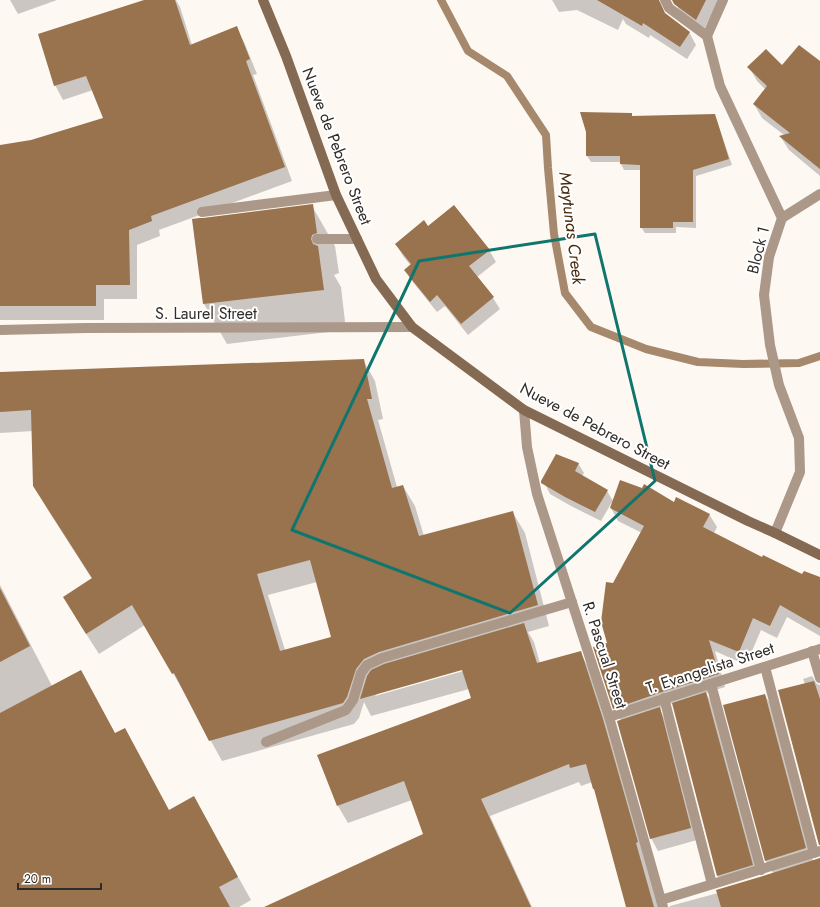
<svg xmlns="http://www.w3.org/2000/svg" width="820" height="907" font-family="Jost,sans-serif">
	<style>
		.shadow { fill: #0003; fill-rule: evenodd }
		.lines { fill: none; stroke-linecap: round; stroke-linejoin: round }
		.stream { stroke: #a6886c; stroke-width: 8 }
		.building { fill: #99724e; fill-rule: evenodd }
		.service { stroke: #ab9888; stroke-width: 10 }
		.minor { stroke: #ab9888; stroke-width: 10 }
		.tertiary { stroke: #ab9888; stroke-width: 10 }
		.secondary { stroke: #846a53; stroke-width: 10 }
		.marked { fill: none; stroke: #0f766e; stroke-width: 3; stroke-linejoin: round }
		.labels { text-anchor: middle; dominant-baseline: central; stroke-width: 4; stroke-linejoin: round; paint-order: stroke }
		.street-label { font-size: 16px; fill: #302c29; stroke: #fff }
		.water-label { font-size: 17px; font-style: italic; fill: #482b0d; stroke: #fff }
	</style>
	<rect width="100%" height="100%" fill="#fef8f2"/>
	<g class="shadow">
		<polygon points="10,0 57,0 18,14"/>
		<polygon points="147,0 176,0 180,7 192,45 236,28 244,42 257,74 253,75 292,181 159,230 160,236 137,245 137,299 104,299 104,320 0,320 0,146 31,141 105,119 93,90 63,100 55,85"/>
		<polygon points="552,0 652,0 664,14 689,32 696,45 687,59 650,35 649,38 626,24 623,19 618,30 577,10 559,12"/>
		<polygon points="674,0 719,0 703,31 682,16"/>
		<polygon points="820,63 820,176 789,150 780,136 784,135 762,118 754,104 765,89 757,81 749,67 783,67"/>
		<polygon points="631,114 633,117 714,115 717,121 732,165 696,176 696,228 676,227 676,233 645,233 641,227 641,170 624,170 621,164 621,162 591,162 587,156"/>
		<polygon points="312,206 335,246 339,273 334,275 341,287 346,330 227,344 204,304"/>
		<polygon points="428,227 489,250 496,262 477,277 493,298 500,309 468,335 445,306 437,312 412,281 405,270 411,266 403,256 396,244"/>
		<path d="M 363,360 L 375,381 L 383,419 L 378,420 L 397,487 L 403,486 L 415,506 L 424,536 L 513,513 L 525,533 L 549,626 L 528,632 L 534,642 L 540,663 L 580,652 L 590,670 L 659,907 L 627,907 L 597,793 L 592,782 L 581,786 L 579,782 L 490,816 L 532,907 L 290,907 L 424,835 L 412,800 L 348,823 L 338,806 L 472,698 L 469,689 L 371,716 L 364,702 L 359,718 L 354,724 L 222,761 L 185,694 L 145,625 L 99,654 L 76,618 L 92,579 L 46,507 L 34,486 L 33,431 L 0,433 L 0,373 ZM 317,582 L 332,638 L 285,650 L 268,595 ZM 467,668 L 467,670 L 375,696 L 378,693 Z"/>
		<polygon points="578,463 584,473 582,476 607,491 613,501 674,503 709,514 717,527 714,533 762,559 802,575 820,578 820,636 787,617 777,638 761,630 746,665 715,651 725,687 706,693 712,703 758,875 723,885 718,876 673,703 659,708 666,721 697,840 658,851 651,838 621,721 614,708 608,644 613,584 642,533 618,521 611,508 613,502 612,502 601,521 571,506 550,494 545,484"/>
		<polygon points="0,585 52,686 81,671 115,734 125,729 169,811 207,821 251,900 239,907 0,907"/>
		<polygon points="812,676 817,684 820,685 820,845 805,684 803,679"/>
		<polygon points="765,695 772,707 813,861 820,859 820,907 670,907 670,906 718,893 773,873 766,861 725,706"/>
	</g>
	<g class="lines">
		<polyline class="stream" points="441,0 468,51 507,76 546,135 548,168 554,234 565,293 591,327 646,349 698,362 743,364 799,363 820,356"/>
	</g>
	<g class="building">
		<polygon points="144,0 175,0 190,45 237,26 250,59 246,61 285,167 151,216 152,221 129,230 130,285 96,285 96,306 0,306 0,145 31,140 103,118 86,76 54,86 38,34"/>
		<polygon points="597,0 659,0 665,13 690,32 680,47 643,23 642,26"/>
		<polygon points="672,0 706,0 696,20 674,4"/>
		<polygon points="799,45 820,61 820,169 779,136 790,133 753,104 767,86 747,67 766,49 782,65"/>
		<polygon points="580,112 632,113 632,116 715,114 729,159 693,170 693,222 673,222 673,228 640,228 640,165 620,164 620,156 586,156 586,132"/>
		<polygon points="313,204 317,233 312,235 311,239 313,244 318,246 324,290 203,304 192,219 199,218 203,218"/>
		<polygon points="454,205 490,250 469,266 494,297 461,324 437,295 430,302 404,270 411,264 395,244 424,220 428,226"/>
		<path d="M 364,359 L 372,399 L 367,399 L 392,488 L 403,485 L 419,536 L 513,511 L 538,605 L 379,652 L 364,659 L 356,669 L 347,697 L 343,703 L 209,741 L 174,673 L 172,674 L 132,605 L 86,634 L 63,597 L 92,578 L 33,486 L 31,410 L 0,412 L 0,372 ZM 310,560 L 331,637 L 280,651 L 257,574 Z"/>
		<polygon points="556,454 579,463 575,471 608,490 595,512 565,497 541,483 541,481"/>
		<polygon points="620,480 642,488 644,484 674,502 676,497 710,514 703,527 762,557 763,555 802,574 804,571 820,577 820,628 780,605 770,626 753,618 739,652 709,640 719,674 662,692 613,709 593,647 607,643 601,622 606,582 613,583 644,526 610,508"/>
		<polygon points="0,588 30,646 0,662"/>
		<polygon points="524,623 537,663 581,651 603,719 638,842 636,843 654,907 626,907 594,789 593,789 586,764 570,768 569,764 481,799 531,907 264,907 423,834 404,781 337,806 317,755 471,698 462,670 360,699 367,676 371,670 384,664"/>
		<polygon points="81,670 115,733 125,728 169,810 194,796 238,877 219,887 230,907 0,907 0,713"/>
		<polygon points="814,681 820,699 820,845 819,845 778,690"/>
		<polygon points="706,692 753,865 717,876 672,703"/>
		<polygon points="765,694 806,848 765,861 723,705"/>
		<polygon points="660,707 691,828 650,839 617,721"/>
		<polygon points="820,858 820,907 721,907 716,890 763,876 766,875"/>
	</g>
	<g class="lines">
		<g class="service">
			<polyline points="202,212 336,195"/>
			<polyline points="317,239 357,239"/>
			<polyline points="812,651 820,678"/>
			<polyline points="765,667 814,853"/>
			<polyline points="711,684 761,870"/>
			<polyline points="664,698 712,884"/>
			<polyline points="266,742 346,710 353,700 361,673 367,665 382,658 572,602"/>
		</g>
		<g class="minor">
			<polyline points="665,0 669,8 707,36 720,86 782,218 769,257 764,295 770,345 779,385 799,438 800,472 775,533"/>
			<polyline points="707,36 723,0"/>
			<polyline points="782,218 820,194"/>
			<polyline points="524,410 527,447 537,494 609,717 663,907"/>
			<path d="M 609,717 C 679,693 750,672 820,649"/>
			<polyline points="661,900 820,851"/>
		</g>
		<polyline class="tertiary" points="0,330 86,328 412,327"/>
		<polyline class="secondary" points="263,0 286,56 336,195 376,279 412,327 524,410 748,521 775,533 820,555"/>
	</g>
	<path class="marked" d="M 595,234 L 655,481 L 510,613 L 292,530 L 419,261 Z"/>
	<g class="labels">
		<g class="street-label">
			<text transform="translate(337 146) rotate(69)">Nueve de Pebrero Street</text>
			<text transform="translate(758 250) rotate(-76)">Block 1</text>
			<text x="206" y="313">S. Laurel Street</text>
			<text transform="translate(595 426) rotate(28)">Nueve de Pebrero Street</text>
			<text transform="translate(605 655) rotate(72)">R. Pascual Street</text>
			<text transform="translate(710 668) rotate(-18)">T. Evangelista Street</text>
		</g>
		<g class="water-label">
			<text transform="translate(572 228) rotate(83)">Maytunas Creek</text>
		</g>
	</g>
	<path d="M18 883v6h83v-6" fill="none" stroke="#302c29" stroke-width="2"/>
	<text x="24" y="883" font-size="12" fill="#302c29" stroke="#ffffff" stroke-width="3" paint-order="stroke">20 m</text>
</svg>
